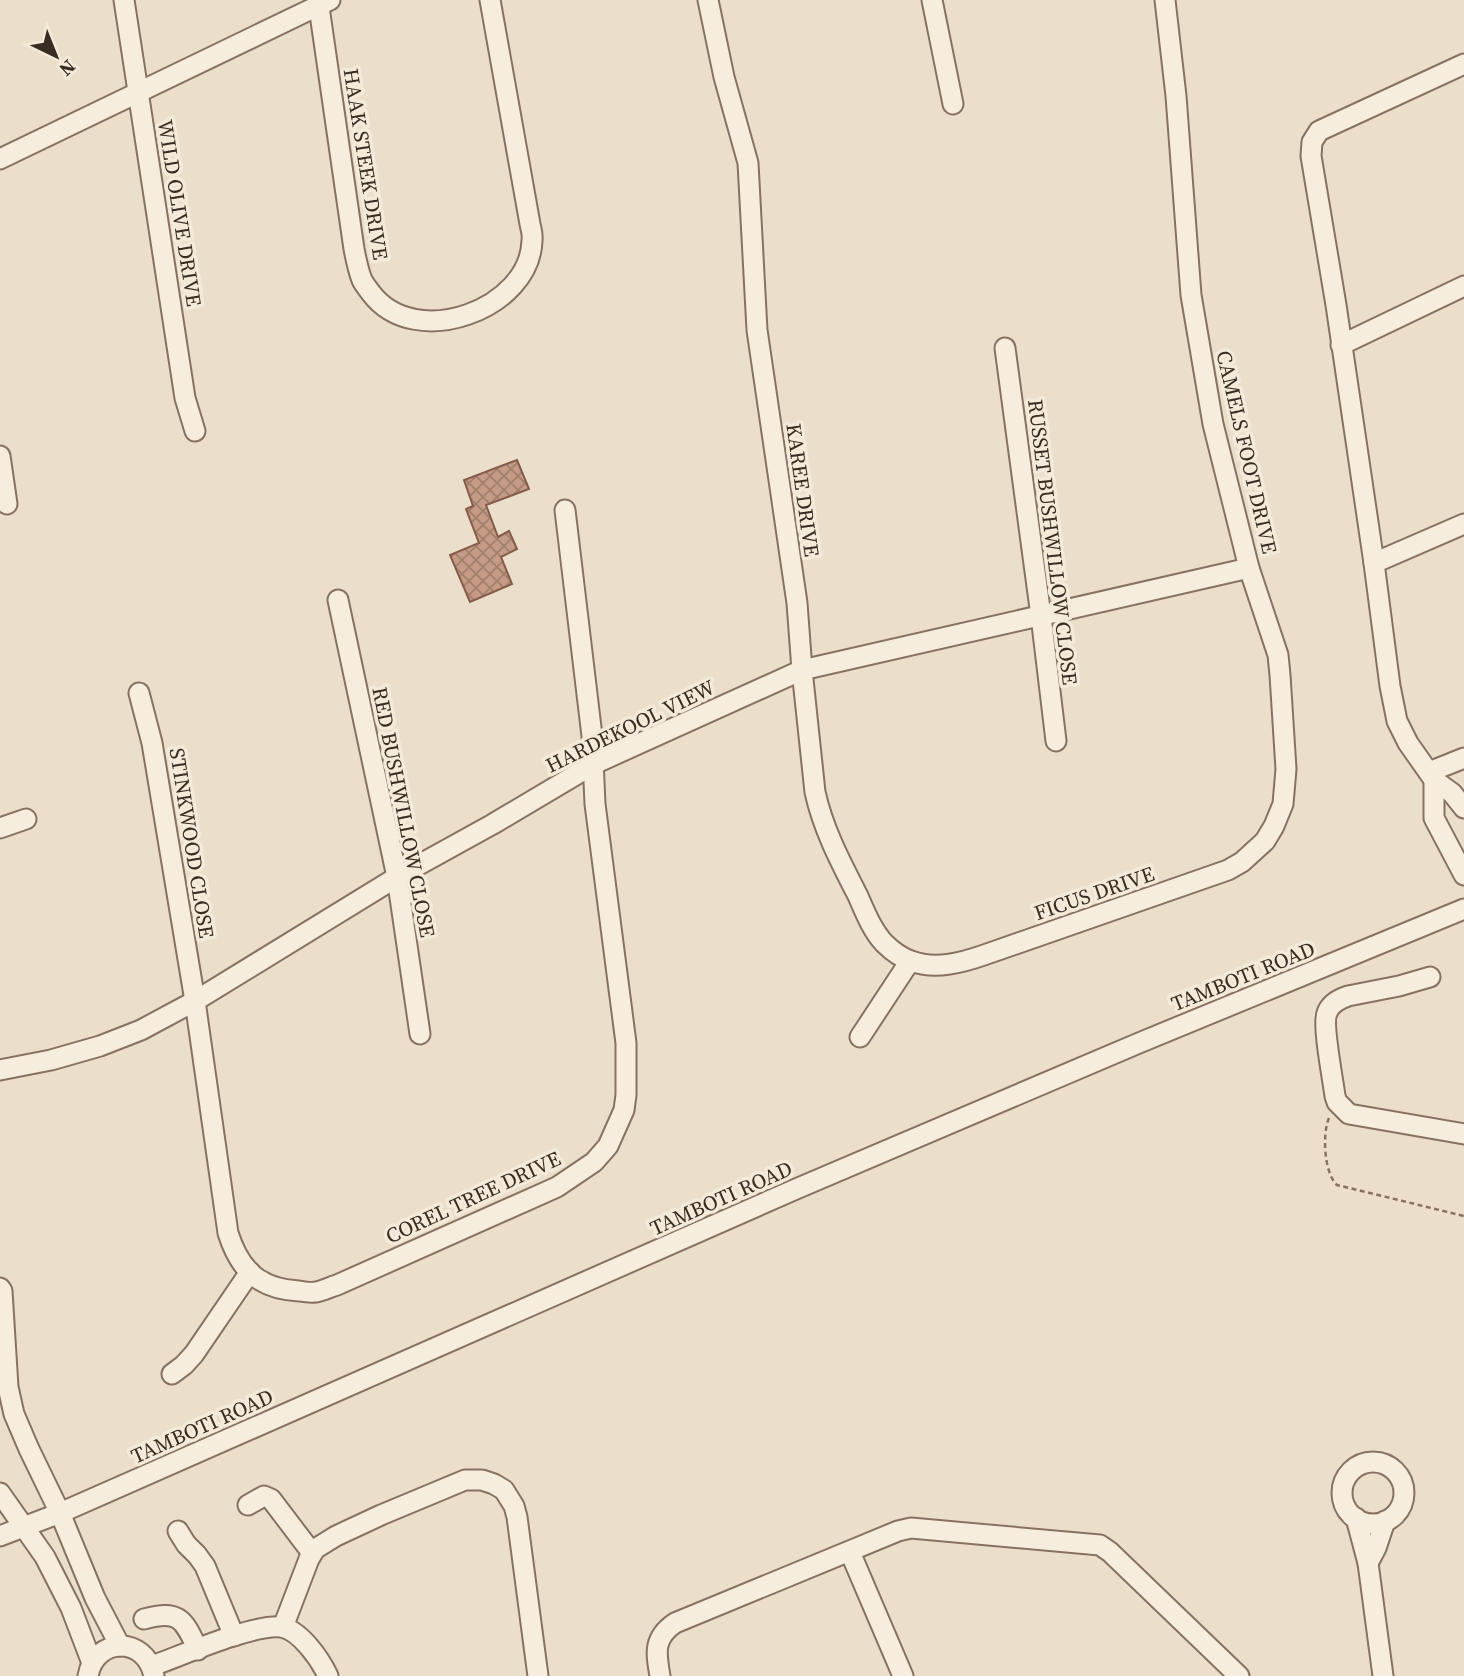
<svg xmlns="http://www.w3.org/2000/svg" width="1464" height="1676" font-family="'Source Serif 4',serif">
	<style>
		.building { fill: url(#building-cross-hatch); stroke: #845c49; stroke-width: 2 }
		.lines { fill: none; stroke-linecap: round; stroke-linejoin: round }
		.minor-casing { stroke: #877261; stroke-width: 23 }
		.path { stroke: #877261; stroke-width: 2.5; stroke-dasharray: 5 3.5; stroke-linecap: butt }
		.minor { stroke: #f7edde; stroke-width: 19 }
		.labels { text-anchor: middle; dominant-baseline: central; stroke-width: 7; stroke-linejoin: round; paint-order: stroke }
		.street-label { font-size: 21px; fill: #392c23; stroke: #f3eada }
	</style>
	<defs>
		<pattern id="building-cross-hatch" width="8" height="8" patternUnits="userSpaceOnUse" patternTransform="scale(1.75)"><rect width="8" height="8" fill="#c69b85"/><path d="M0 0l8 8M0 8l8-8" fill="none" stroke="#a27f6c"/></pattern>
	</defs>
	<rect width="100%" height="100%" fill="#ebdfcb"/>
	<polygon class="building" points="517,460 529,489 486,505 498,537 509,531 517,549 501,557 512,584 470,602 450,555 479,543 466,509 473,506 464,480"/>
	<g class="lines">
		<g class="minor-casing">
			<g id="minor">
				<polyline points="124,0 185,398 195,431"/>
				<path d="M 318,0 L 354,249 C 356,259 358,270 362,280 C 364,284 368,289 371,293 C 415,352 531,309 532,240 C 533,235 531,229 530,224 L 490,0"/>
				<path d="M 708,0 L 724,77 L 748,163 L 757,330 L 797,603 L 802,670 L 815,792 C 823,829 841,863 858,896 C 865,912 872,930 884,943 C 891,950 902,958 911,961 C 935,970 961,963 984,955 L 1228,870 L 1242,862 L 1265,841 L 1274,826 L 1283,804 L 1286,769 L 1280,675 L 1278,655 L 1249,568 L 1213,424 L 1191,295 L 1176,96 L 1165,0"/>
				<polyline points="932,0 953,104"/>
				<polyline points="1464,64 1319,131 1312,142 1311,156 1336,305 1374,563 1390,686 1397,721 1408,743 1434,780 1452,793 1464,808"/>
				<polyline points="0,159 330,0"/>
				<polyline points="1341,345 1464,286"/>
				<polyline points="1005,348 1041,616 1056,741"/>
				<polyline points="0,456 7,504"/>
				<polyline points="1374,563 1464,524"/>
				<polyline points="338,600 397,877 420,1034"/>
				<path d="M 139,693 L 152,743 L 195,1001 L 228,1233 C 240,1271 260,1289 299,1291 C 305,1292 311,1293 316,1292 C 323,1291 330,1287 337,1285 L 557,1187 L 594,1162 L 608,1146 L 624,1110 L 626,1095 L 626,1043 L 595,804 L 592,736 L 565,510"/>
				<polyline points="1429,772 1464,758"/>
				<polyline points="1434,780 1434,818 1464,875"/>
				<polyline points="0,828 26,819"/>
				<path d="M 1430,977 L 1399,986 L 1348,996 C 1339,999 1330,1004 1327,1013 C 1322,1024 1333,1080 1335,1096 L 1337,1102 L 1349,1114 L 1464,1134"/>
				<polyline points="860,1037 910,961"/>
				<polyline points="0,1070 51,1060 100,1046 141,1030 195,1001 397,877 493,824 594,764 802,670 1249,568"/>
				<polyline points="0,1288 2,1291 8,1387 14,1414 29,1449 60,1513 95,1598 120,1646"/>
				<polyline points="172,1374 184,1365 194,1354 250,1272"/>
				<circle cx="1373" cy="1493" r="31"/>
				<polyline points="0,1493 45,1557 71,1608 92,1663"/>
				<polyline points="248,1505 264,1496 271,1499 312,1553"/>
				<polyline points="1356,1518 1368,1563 1383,1676"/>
				<polyline points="178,1531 186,1544 197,1555 205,1566 234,1636"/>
				<polyline points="0,1536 60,1513 796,1189 1139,1043 1464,909"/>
				<polyline points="850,1552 903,1676"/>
				<polyline points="1368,1563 1376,1548 1385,1521"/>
				<path d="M 144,1619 C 180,1609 184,1620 198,1650"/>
				<polyline points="283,1627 309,1559 315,1549 336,1536 381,1515 465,1480 482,1480 494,1484 504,1490 514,1506 517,1517 538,1676"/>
				<path d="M 152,1666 C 181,1656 252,1624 281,1627 C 300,1630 320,1659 328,1676"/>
				<path d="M 88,1676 C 95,1637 145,1635 154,1676"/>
				<path d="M 660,1676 C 656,1653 653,1638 675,1623 L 898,1531 L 911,1528 L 1100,1545 L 1110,1552 L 1239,1676"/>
			</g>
		</g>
		<path class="path" d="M 1329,1118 C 1322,1134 1324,1173 1337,1185 L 1464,1216"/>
		<use href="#minor" class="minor"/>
	</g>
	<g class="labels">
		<g class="street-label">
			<text transform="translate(366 164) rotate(81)">HAAK STEEK DRIVE</text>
			<text transform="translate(180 213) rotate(81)">WILD OLIVE DRIVE</text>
			<text transform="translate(1247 452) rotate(77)">CAMELS FOOT DRIVE</text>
			<text transform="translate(803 490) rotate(82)">KAREE DRIVE</text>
			<text transform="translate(1053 542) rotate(83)">RUSSET BUSHWILLOW CLOSE</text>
			<text transform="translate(630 726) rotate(-26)">HARDEKOOL VIEW</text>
			<text transform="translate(404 812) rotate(79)">RED BUSHWILLOW CLOSE</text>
			<text transform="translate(192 843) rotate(81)">STINKWOOD CLOSE</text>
			<text transform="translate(1094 893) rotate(-19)">FICUS DRIVE</text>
			<text transform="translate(1243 976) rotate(-22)">TAMBOTI ROAD</text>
			<text transform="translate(473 1197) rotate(-25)">COREL TREE DRIVE</text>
			<text transform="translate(721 1198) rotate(-24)">TAMBOTI ROAD</text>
			<text transform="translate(202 1426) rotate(-24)">TAMBOTI ROAD</text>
		</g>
	</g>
	<g transform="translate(56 56) rotate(137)" stroke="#f3eada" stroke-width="5" paint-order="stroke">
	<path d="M0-5L12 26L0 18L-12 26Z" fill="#392c23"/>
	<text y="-10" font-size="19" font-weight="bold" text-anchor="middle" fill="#392c23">N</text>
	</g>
</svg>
